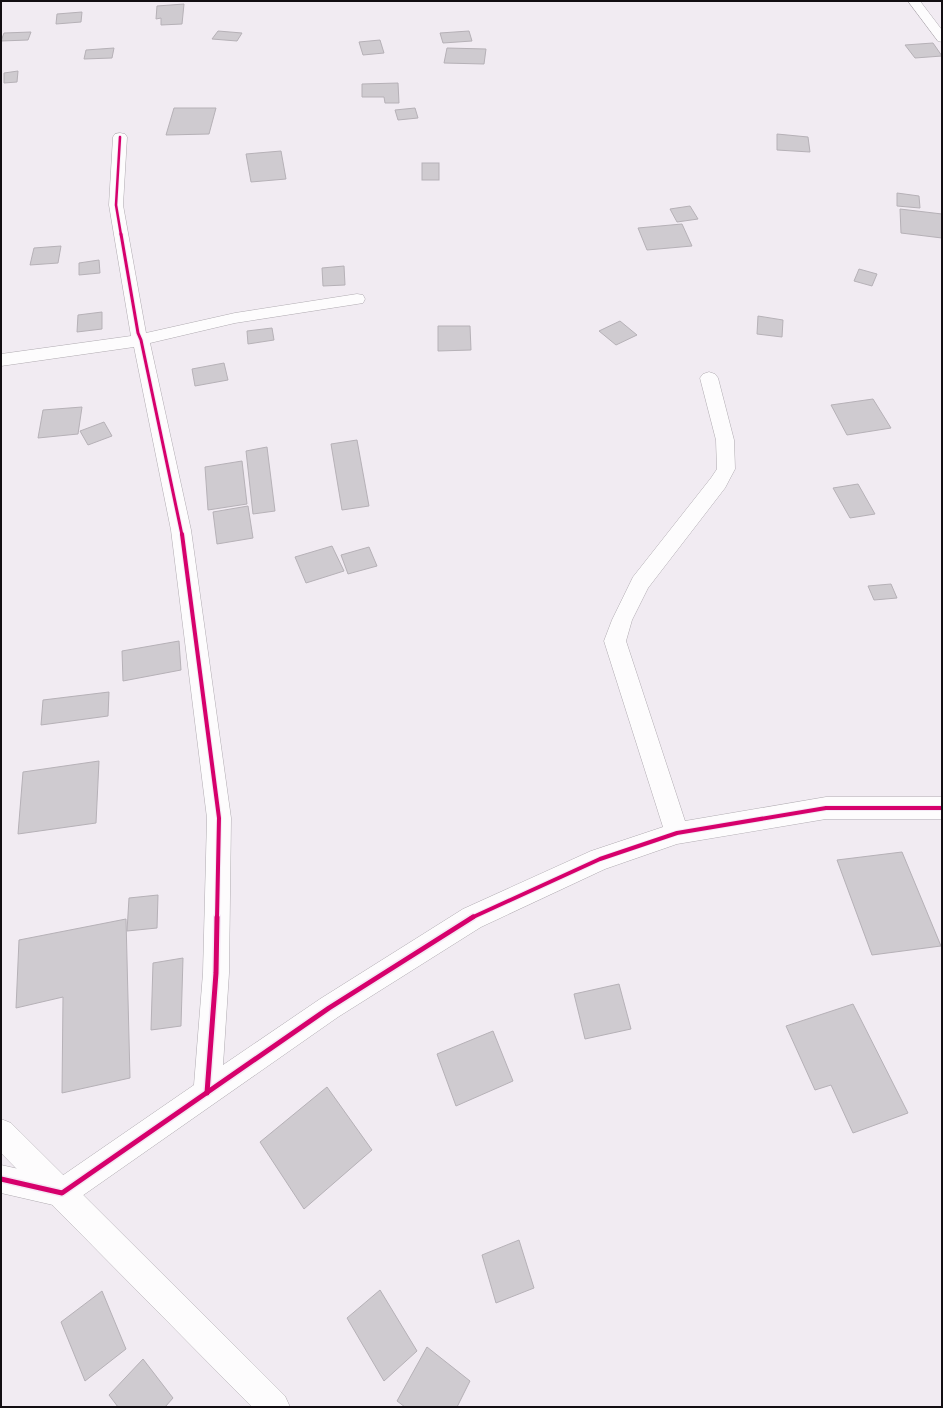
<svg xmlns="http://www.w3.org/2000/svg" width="943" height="1408" font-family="Signika,sans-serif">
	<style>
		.building { fill: #cfcbd0; stroke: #b6b1b7 }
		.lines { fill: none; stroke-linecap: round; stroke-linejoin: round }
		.minor-casing { stroke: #b0abb1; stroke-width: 1 }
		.tertiary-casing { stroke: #b0abb1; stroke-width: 1 }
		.minor { fill: #fdfcfd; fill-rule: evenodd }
		.tertiary { fill: #fdfcfd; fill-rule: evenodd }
		.cycleway-far3-casing { stroke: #f4e8f5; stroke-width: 4 }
		.cycleway-far2-casing { stroke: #f4e8f5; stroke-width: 5 }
		.cycleway-far1-casing { stroke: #f4e8f5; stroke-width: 6 }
		.cycleway-casing { stroke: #f4e8f5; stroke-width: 8 }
		.cycleway-far3 { stroke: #d6006c; stroke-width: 2.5 }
		.cycleway-far2 { stroke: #d6006c; stroke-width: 3 }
		.cycleway-far1 { stroke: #d6006c; stroke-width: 4 }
		.cycleway { stroke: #d6006c; stroke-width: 5 }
	</style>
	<rect width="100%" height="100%" fill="#f1ebf2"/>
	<g class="building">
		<polygon points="184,4 182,24 161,25 161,18 156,19 157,6"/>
		<polygon points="82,12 81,22 56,24 57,14"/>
		<polygon points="218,31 242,33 237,41 212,39"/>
		<polygon points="469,31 472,41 443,43 440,33"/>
		<polygon points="31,32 28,40 1,41 4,33"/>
		<polygon points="380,40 384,53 363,55 359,42"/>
		<polygon points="933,43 942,56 915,58 905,45"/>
		<polygon points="114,48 112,58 84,59 86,50"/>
		<polygon points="447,48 486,49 484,64 444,63"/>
		<polygon points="18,71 17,82 4,83 4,73"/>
		<polygon points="398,83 399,103 385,103 384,97 362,97 362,84"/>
		<polygon points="174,108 216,108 209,134 166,135"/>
		<polygon points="415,108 418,118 398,120 395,110"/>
		<polygon points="777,134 808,137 810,152 777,150"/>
		<polygon points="281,151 286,179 251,182 246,154"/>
		<rect x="422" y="163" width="17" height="17"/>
		<polygon points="897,193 919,196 920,208 897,206"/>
		<polygon points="690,206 698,219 677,222 670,209"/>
		<polygon points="900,209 942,214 942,238 901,233"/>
		<polygon points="682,224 692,246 647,250 638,228"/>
		<polygon points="61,246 58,263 30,265 34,248"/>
		<polygon points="99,260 100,273 79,275 79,263"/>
		<polygon points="344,266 345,285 323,286 322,268"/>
		<polygon points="859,269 877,274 872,286 854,281"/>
		<polygon points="102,312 102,329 77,332 78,315"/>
		<polygon points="758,316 783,320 782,337 757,334"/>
		<polygon points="620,321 637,335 616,345 599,331"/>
		<polygon points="438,326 470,326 471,350 438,351"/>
		<polygon points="272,328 274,340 248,344 247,331"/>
		<polygon points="224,363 228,380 195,386 192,369"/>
		<polygon points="873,399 891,428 847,435 831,405"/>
		<polygon points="82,407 78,434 38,438 43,410"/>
		<polygon points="104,422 112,436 88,445 80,431"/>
		<polygon points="357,440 369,506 342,510 331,444"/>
		<polygon points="267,447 275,511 253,514 246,451"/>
		<polygon points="242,461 247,504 208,510 205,467"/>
		<polygon points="858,484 875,514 850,518 833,488"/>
		<polygon points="248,506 253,538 217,544 213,512"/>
		<polygon points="332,546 344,571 306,583 295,557"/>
		<polygon points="369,547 377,566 348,574 341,555"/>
		<polygon points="891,584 897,598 874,600 868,586"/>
		<polygon points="179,641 181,670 123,681 122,651"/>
		<polygon points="109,692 108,716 41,725 43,700"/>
		<polygon points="99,761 96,823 18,834 23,772"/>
		<polygon points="902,852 941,946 872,955 837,860"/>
		<polygon points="158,895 157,928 127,931 129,898"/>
		<polygon points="126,919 130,1078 62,1093 63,997 16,1008 19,940"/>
		<polygon points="183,958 181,1026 151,1030 153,963"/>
		<polygon points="619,984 631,1029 585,1039 574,994"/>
		<polygon points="853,1004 908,1113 853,1133 831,1085 815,1090 786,1026"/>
		<polygon points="493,1031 513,1081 456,1106 437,1054"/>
		<polygon points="327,1087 372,1150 304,1209 260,1142"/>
		<polygon points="519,1240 534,1288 496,1303 482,1255"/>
		<polygon points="380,1290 417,1351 384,1381 347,1318"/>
		<polygon points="102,1291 126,1349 85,1381 61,1322"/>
		<polygon points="427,1347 470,1381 457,1407 405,1407 397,1401"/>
		<polygon points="143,1359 173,1398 165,1407 118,1407 109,1395"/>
	</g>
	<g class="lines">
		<g class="minor-casing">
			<g id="minor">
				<polygon points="908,1 920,1 942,30 942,42 938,41"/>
				<polygon points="120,133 125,134 127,137 123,205 146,333 235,313 357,294 363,295 365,299 363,303 357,304 235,323 150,343 191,530 231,818 229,973 223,1065 320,999 463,909 591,851 663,827 604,641 612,620 633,577 711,478 717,469 716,440 700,378 703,374 709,372 715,374 718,378 734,440 735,469 725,488 648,588 632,620 626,641 685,821 826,797 942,797 942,819 826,819 677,844 605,869 481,927 338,1017 72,1203 62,1207 1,1193 1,1165 59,1178 194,1085 203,973 207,818 171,530 134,347 1,366 1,354 131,336 109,205 113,137 115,134"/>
			</g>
		</g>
		<g class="tertiary-casing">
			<polygon id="tertiary" points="1,1119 11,1123 285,1396 290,1407 252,1407 1,1153"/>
		</g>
		<use href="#minor" class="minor"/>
		<use href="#tertiary" class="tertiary"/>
		<g class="cycleway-far3-casing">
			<polyline id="cycleway-far3" points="120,137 116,205 121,235"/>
		</g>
		<g class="cycleway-far2-casing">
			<polyline id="cycleway-far2" points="121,234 138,333 141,340 182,535"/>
		</g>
		<g class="cycleway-far1-casing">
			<g id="cycleway-far1">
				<polyline points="182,534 219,818 217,918"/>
				<polyline points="471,918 600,859 677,833 826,808 942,808"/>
			</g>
		</g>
		<g class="cycleway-casing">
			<g id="cycleway">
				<polyline points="207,1093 216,973 217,917"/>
				<polyline points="1,1179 62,1193 329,1008 473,917"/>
			</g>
		</g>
		<use href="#cycleway-far3" class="cycleway-far3"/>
		<use href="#cycleway-far2" class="cycleway-far2"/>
		<use href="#cycleway-far1" class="cycleway-far1"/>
		<use href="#cycleway" class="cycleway"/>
	</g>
	<rect width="943" height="1408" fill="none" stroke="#120e12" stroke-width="4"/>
</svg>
